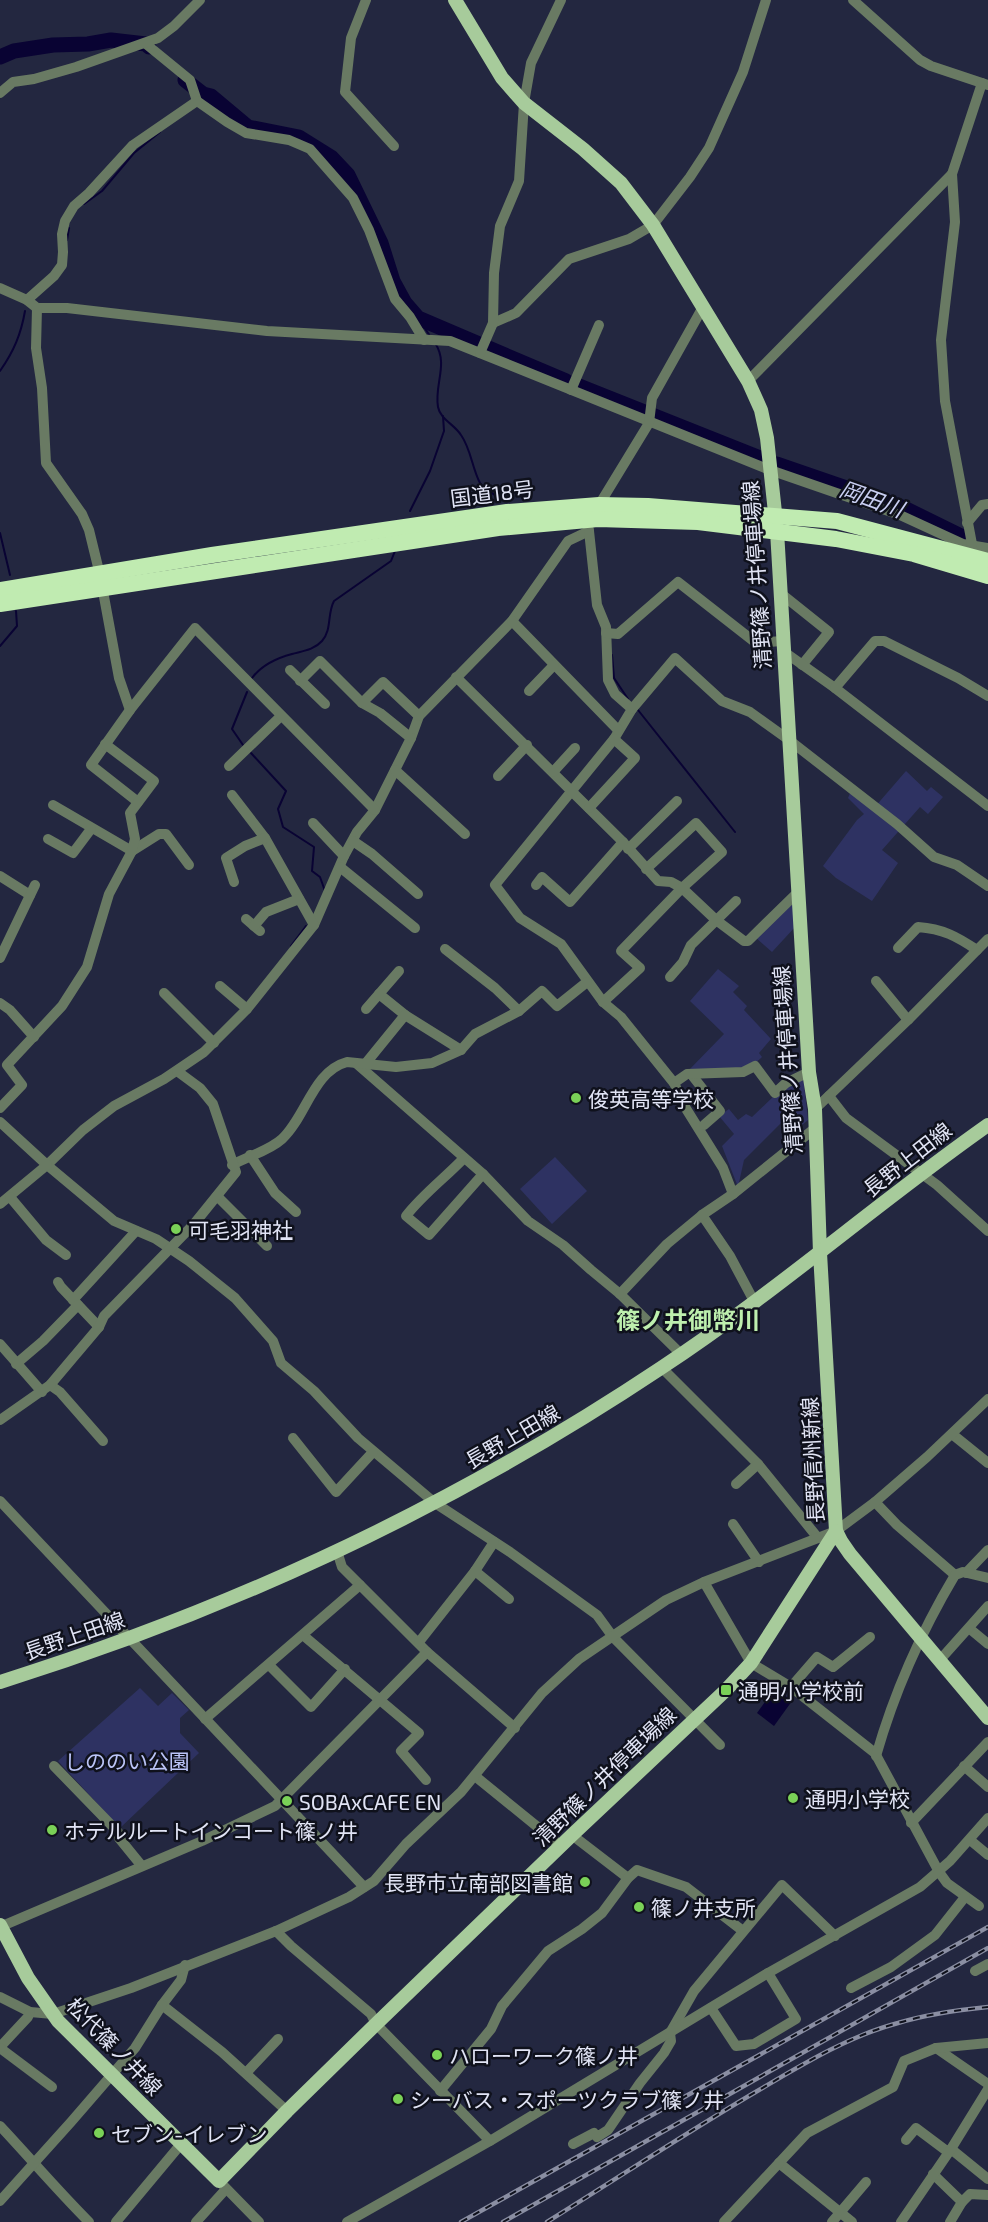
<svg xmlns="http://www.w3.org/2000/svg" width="988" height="2222" font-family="'Exo 2','Noto Sans JP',sans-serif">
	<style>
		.green { fill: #2e3262 }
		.water { fill: #090333 }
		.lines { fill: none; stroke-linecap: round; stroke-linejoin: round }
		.stream { stroke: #090333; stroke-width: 2 }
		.river { stroke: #090333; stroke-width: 15 }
		.minor { stroke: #697a63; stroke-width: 10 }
		.major { stroke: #a7cb9b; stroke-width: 14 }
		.highway { stroke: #c0ebb1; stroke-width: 16 }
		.rail-casing { stroke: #8a8ea2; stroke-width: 4.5 }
		.rail { stroke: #0f111c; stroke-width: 2; stroke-dasharray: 7; stroke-linecap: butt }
		.poi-dot { fill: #7ad157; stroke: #0f111c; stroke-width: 2 }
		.labels { text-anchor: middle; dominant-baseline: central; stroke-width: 5; stroke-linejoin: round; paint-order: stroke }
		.street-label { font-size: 21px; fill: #e1e4f5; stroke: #0f111c }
		.poi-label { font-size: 21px; fill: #e1e4f5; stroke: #0f111c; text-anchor: start }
		.park-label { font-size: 21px; fill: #bbc4f7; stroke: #0f111c }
		.water-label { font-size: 22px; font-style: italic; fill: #c9cff2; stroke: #0f111c }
		.quarter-label { font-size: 24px; font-weight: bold; fill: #beefae; stroke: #0f111c }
	</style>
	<rect width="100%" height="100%" fill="#232740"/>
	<g class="green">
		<polygon points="906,771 927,791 931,787 943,797 928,814 920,807 882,850 898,863 872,901 836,878 823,866 857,820 864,814 848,798 851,791 874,808"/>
		<polygon points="794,900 796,926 772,952 755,937"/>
		<path d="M 718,969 L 739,986 L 733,992 L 747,1006 L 744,1010 L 771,1039 L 759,1053 L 762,1057 C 743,1076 712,1071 687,1072 L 724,1034 L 690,1001 Z"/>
		<polygon points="803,1076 808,1120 801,1126 788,1116 744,1160 738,1187 722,1146 734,1134 719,1116 729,1109 738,1120 746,1114 752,1117 775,1095"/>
		<polygon points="555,1157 587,1191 552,1224 520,1189"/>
		<polygon points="140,1688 158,1706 172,1693 189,1710 180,1718 180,1733 199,1753 120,1828 58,1761"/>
	</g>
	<polygon class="water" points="775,1688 792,1701 774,1726 757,1713"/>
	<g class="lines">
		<g class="stream">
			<polyline points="84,204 102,191 134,153 160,132"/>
			<polyline points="67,240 69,228"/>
			<polyline points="418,318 430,336"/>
			<path d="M 435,343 C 449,364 434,384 438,407 C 440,419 455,425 461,435 C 471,449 472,468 480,483 C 483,488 492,493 498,497"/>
			<path d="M 0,371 C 14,351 21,334 25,311"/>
			<polyline points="410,511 430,471 444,431 443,416"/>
			<polyline points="0,533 10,575"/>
			<polyline points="0,646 17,626 16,611"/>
			<polyline points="612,655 614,678 628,699"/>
			<path d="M 252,678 C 261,666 277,658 292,654 C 303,651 314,650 322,641 C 332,630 327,614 334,601 L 391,561 L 395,551"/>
			<polyline points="638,710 735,832"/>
			<polyline points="243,745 232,729 247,692"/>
			<polyline points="251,753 286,791 278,809 283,827 314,847 312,871 320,877 325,891"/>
			<polyline points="291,946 306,926"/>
		</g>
		<g class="river">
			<polyline points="0,57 14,51 53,45 88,44 111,40 146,44 149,47"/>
			<polyline points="185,80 203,94 211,96 248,127 299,137 331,157 348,175 381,243 393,281 405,303 418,318 566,381"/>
			<polyline points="579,386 760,458"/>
			<polyline points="777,464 902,507 965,538"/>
		</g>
		<g class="minor">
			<polyline points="366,0 351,38 345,92 394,146"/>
			<polyline points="853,0 920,60 931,66 988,85"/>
			<polyline points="146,44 190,80 197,101 227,122 246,133 289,140 310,149 353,198 369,230 395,299 410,317 424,340"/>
			<polyline points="0,93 13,82 34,79 76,67 158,38 174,26 200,0"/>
			<polyline points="0,288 27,300 37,308 67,308 267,331 450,341 770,470 900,515 963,544 988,548"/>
			<polyline points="27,300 54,276 62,265 63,252 62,234 65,221 74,206 89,193 133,145 197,101"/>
			<polyline points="37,308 36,348 42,388 46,463 82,514 89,530 100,575 119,678 130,710"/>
			<polyline points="493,323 516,313 569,259 629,239 653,225 690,177 709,148 743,72 766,0"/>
			<polyline points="480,353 493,323 494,273 500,226 519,181 524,103 531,63 561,0"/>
			<polyline points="748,381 952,174"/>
			<polyline points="571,390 599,325"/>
			<polyline points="599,505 649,423 652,398 703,307"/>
			<polyline points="587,519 589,531 568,541 512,621 419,716 411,738 375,810 357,832 344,856 314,925 247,1009 204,1052 164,1079 114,1106 83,1130 47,1165 114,1221 156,1239 189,1261 235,1298 273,1341 281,1363 314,1391 358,1438 435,1503 510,1552 597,1615 613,1637 720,1745"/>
			<polyline points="967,523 982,505 988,504"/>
			<polyline points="589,531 597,605 606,627 608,680 615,694 632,709 614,739 495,885 520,918 561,944 603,1002 621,1017 674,1083 685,1107 723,1168 733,1194"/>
			<polyline points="972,544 945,401 941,340 955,222 952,174 982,83"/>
			<polyline points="779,592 829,632 802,665"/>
			<polyline points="512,621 618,730"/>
			<polyline points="606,633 618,634 678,582 756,643 782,641"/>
			<polyline points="783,651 835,688 988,806"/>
			<polyline points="290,670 325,704"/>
			<polyline points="456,677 623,842 658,881 671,882 682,888 716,920 744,941 748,941 797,893"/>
			<polyline points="300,681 320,661 362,703 380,713 411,738"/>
			<polyline points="835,688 875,641 884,641 958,678 988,696"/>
			<polyline points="529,691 554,665"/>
			<polyline points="362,703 383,682 419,716"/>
			<polyline points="632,709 675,658 722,701 750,712 789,740 897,824 934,857 957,865 988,886"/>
			<polyline points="229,766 281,716"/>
			<polyline points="395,770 465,834"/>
			<polyline points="553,772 575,748"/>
			<polyline points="498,776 527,745"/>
			<polyline points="232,795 265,838 314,925"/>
			<polyline points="138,802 91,765 130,710 195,628 375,810"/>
			<polyline points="53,805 132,851 159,834 166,834 189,865"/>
			<polyline points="589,808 635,758 614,739"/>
			<polyline points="313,823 344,856"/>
			<polyline points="48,839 73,853 91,829"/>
			<polyline points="353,841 372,854 418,894"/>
			<polyline points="628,849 677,801"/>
			<polyline points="340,867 415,928"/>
			<polyline points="0,876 30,895"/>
			<polyline points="234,882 226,858 245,846 265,838"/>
			<polyline points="536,885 542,877 570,902 623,842"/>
			<polyline points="246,919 260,931"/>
			<polyline points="254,926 266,912 299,899"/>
			<path d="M 898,948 L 918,927 C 943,929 956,936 977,950"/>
			<polyline points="445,949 495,988 519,1011"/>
			<polyline points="0,958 35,885"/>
			<polyline points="670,977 683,962 691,945 736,901"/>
			<polyline points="876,981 908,1020"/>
			<polyline points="220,986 247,1009"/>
			<polyline points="164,993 214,1043"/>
			<polyline points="379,994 405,1015"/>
			<polyline points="603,1002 640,968 621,951 682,888 722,852 696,823 646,869"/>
			<polyline points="0,1003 10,1010 34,1037"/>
			<polyline points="366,1009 399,971"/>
			<polyline points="366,1063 405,1015 461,1050"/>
			<polyline points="357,1064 483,1174 528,1221 563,1245 591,1270 620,1294 681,1354"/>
			<polyline points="691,1074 720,1111 704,1125"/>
			<polyline points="674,1083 687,1074 743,1072 755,1066 775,1093 786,1083 809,1072"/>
			<polyline points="829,1096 846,1118 937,1185 988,1231"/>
			<polyline points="0,1108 22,1085 7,1065 62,1006 87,967 109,894 132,851 135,839 130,813 154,781 105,744"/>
			<polyline points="815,1109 908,1020 988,939"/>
			<polyline points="0,1122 47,1165 0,1204"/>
			<polyline points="250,1155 275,1193 296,1212"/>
			<path d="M 464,1158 C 445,1178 423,1194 406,1216 L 429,1235 L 483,1174"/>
			<path d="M 232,1165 C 248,1156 269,1151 282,1139 C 306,1117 313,1071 347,1062 L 396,1067 L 432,1063 L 461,1050 L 475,1034 L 519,1011 L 542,991 L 557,1006 L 587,982"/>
			<polyline points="217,1196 267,1246"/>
			<polyline points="10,1197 46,1240 66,1255"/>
			<polyline points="702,1215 730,1256 755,1303"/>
			<polyline points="58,1282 61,1287 99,1327"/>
			<polyline points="620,1294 667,1244 702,1215 733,1194 814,1129"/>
			<polyline points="73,1300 136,1231"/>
			<polyline points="0,1344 42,1392"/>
			<polyline points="16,1364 43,1341 78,1305"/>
			<polyline points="662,1368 758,1464 818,1538"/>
			<polyline points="50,1385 60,1392 103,1441"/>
			<polyline points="0,1420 50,1385 99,1327 104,1316 194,1224 236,1172 213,1104 200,1088 177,1071"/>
			<polyline points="952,1434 988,1463"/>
			<polyline points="293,1438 336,1492 373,1452"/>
			<polyline points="736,1484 758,1464"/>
			<polyline points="0,1501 364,1887"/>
			<polyline points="875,1502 897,1525 955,1575"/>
			<polyline points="733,1524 759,1562"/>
			<polyline points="337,1551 342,1567 427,1652 515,1728"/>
			<polyline points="475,1571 509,1599"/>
			<polyline points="966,1573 988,1550"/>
			<polyline points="704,1582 751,1663 791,1687 875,1753 939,1872 947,1883 979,1906"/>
			<polyline points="970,1629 988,1644"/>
			<polyline points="304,1636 419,1733 401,1751 426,1780"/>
			<polyline points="419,1642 475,1571 494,1542"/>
			<polyline points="939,1661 988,1606"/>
			<polyline points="269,1665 311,1707 345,1669"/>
			<polyline points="791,1687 817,1657 833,1667 870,1637"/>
			<polyline points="205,1719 360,1585"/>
			<path d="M 876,1756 C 894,1693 921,1632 955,1575 L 963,1572 L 988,1578"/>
			<polyline points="54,1766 118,1832 119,1838 141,1865"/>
			<polyline points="964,1766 988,1787"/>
			<polyline points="475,1776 561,1846"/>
			<polyline points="911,1823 988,1742"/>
			<polyline points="572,1835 628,1878"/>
			<polyline points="970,1840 988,1855"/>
			<polyline points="0,1927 202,1841 275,1806 427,1652"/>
			<polyline points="276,1931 291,1946 371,2014 376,2024 490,2141"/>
			<polyline points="185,1965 181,1980 162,2005 222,2052 287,2111"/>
			<polyline points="975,1971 988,1964"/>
			<polyline points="851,1988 891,1967 935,1935 965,1897"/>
			<polyline points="0,1997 30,2012 53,2014 131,1988 276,1931 349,1897 374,1881 406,1844 461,1792 542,1693 579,1659 666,1600 704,1582 836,1531 875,1502 927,1457 988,1399"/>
			<polyline points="711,2008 736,2046 754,2044 796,2019 768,1973"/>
			<polyline points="0,2047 28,2017 30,2012"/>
			<polyline points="0,2048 52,2087"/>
			<polyline points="936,2048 988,2084"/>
			<polyline points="246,2073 278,2039"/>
			<polyline points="440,2091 491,2029 502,2006 548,1951 582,1929 602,1913 628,1878 637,1870 686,1887 743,1931"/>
			<path d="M 0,2126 C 30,2158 58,2191 89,2222"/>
			<polyline points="906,2140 916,2128 948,2152"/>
			<polyline points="573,2144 594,2133 597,2137 608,2130 640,2083 664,2053 671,2041 670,2033 694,1991 782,1885 835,1936"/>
			<polyline points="951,2149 988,2179"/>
			<polyline points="779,2163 852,2222"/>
			<polyline points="933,2174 962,2202 950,2222"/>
			<polyline points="219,2181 259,2222"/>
			<polyline points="0,2201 71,2122 135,2048 162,2005"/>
			<polyline points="962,2202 970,2194 988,2195"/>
			<polyline points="116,2222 181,2144"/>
			<polyline points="196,2222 226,2189"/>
			<polyline points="347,2222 490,2141 768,1973 920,1887 950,1861 988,1818"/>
			<polyline points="724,2222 807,2133 893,2087 904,2061 936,2048 988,2043"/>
			<polyline points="832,2222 866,2182"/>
			<polyline points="901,2222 951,2149 988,2089"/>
		</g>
		<g class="major">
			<polyline points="455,0 502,78 524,103 583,149 621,183 653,225 748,381 761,410 767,438 777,531 809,1072 815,1109 820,1253 836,1531 841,1541 850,1554 988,1718"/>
			<path d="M 0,1682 C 234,1609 457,1504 661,1368 C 775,1293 877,1203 988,1125"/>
			<polyline points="0,1925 28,1978 58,2021 219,2181 287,2111 376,2024 572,1835 726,1690 751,1663 836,1531"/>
		</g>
		<g class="highway">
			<polyline points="0,590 212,555 507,512 599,505 648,506 837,521 988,561"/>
			<polyline points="0,604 498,528 598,519 698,522 836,539 914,554 988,576"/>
		</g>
		<g class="rail-casing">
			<g id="rail">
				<polyline points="461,2222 988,1927"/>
				<polyline points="503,2222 988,1948"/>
				<path d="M 547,2222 C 618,2178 687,2132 759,2090 C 803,2064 849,2036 898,2023 C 928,2014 958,2010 988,2007"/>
			</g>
		</g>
		<use href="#rail" class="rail"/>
	</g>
	<g class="poi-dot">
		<circle cx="576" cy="1098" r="6"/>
		<circle cx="176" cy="1229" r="6"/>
		<rect x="720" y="1684" width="12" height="12" rx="3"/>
		<circle cx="793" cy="1798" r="6"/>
		<circle cx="287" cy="1801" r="6"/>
		<circle cx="52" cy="1830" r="6"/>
		<circle cx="585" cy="1882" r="6"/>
		<circle cx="639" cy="1907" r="6"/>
		<circle cx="437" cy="2055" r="6"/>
		<circle cx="398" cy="2099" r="6"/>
		<circle cx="99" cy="2133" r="6"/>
	</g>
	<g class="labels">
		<g class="street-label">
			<text transform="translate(492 493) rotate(-7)">国道18号</text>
			<text transform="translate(756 575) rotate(-94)">清野篠ノ井停車場線</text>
			<text transform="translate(787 1060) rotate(-94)">清野篠ノ井停車場線</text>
			<text transform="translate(907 1159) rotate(-38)">長野上田線</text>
			<text transform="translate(512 1436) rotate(-30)">長野上田線</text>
			<text transform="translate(812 1460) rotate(-93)">長野信州新線</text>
			<text transform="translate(74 1635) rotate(-19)">長野上田線</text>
			<text transform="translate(604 1776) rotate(-44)">清野篠ノ井停車場線</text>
			<text transform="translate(115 2046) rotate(46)">松代篠ノ井線</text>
		</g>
		<g class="poi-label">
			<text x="588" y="1098">俊英高等学校</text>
			<text x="188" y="1229">可毛羽神社</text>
			<text x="738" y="1690">通明小学校前</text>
			<text x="805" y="1798">通明小学校</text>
			<text x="299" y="1801">SOBAxCAFE EN</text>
			<text x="64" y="1830">ホテルルートインコート篠ノ井</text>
			<text x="573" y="1882" text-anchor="end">長野市立南部図書館</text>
			<text x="651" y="1907">篠ノ井支所</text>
			<text x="449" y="2055">ハローワーク篠ノ井</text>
			<text x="410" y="2099">シーバス・スポーツクラブ篠ノ井</text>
			<text x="111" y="2133">セブン-イレブン</text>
		</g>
		<g class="park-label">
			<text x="127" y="1760">しののい公園</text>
		</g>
		<g class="water-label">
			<text transform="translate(872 498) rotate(20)">岡田川</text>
		</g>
		<g class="quarter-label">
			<text x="688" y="1319">篠ノ井御幣川</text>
		</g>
	</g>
</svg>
